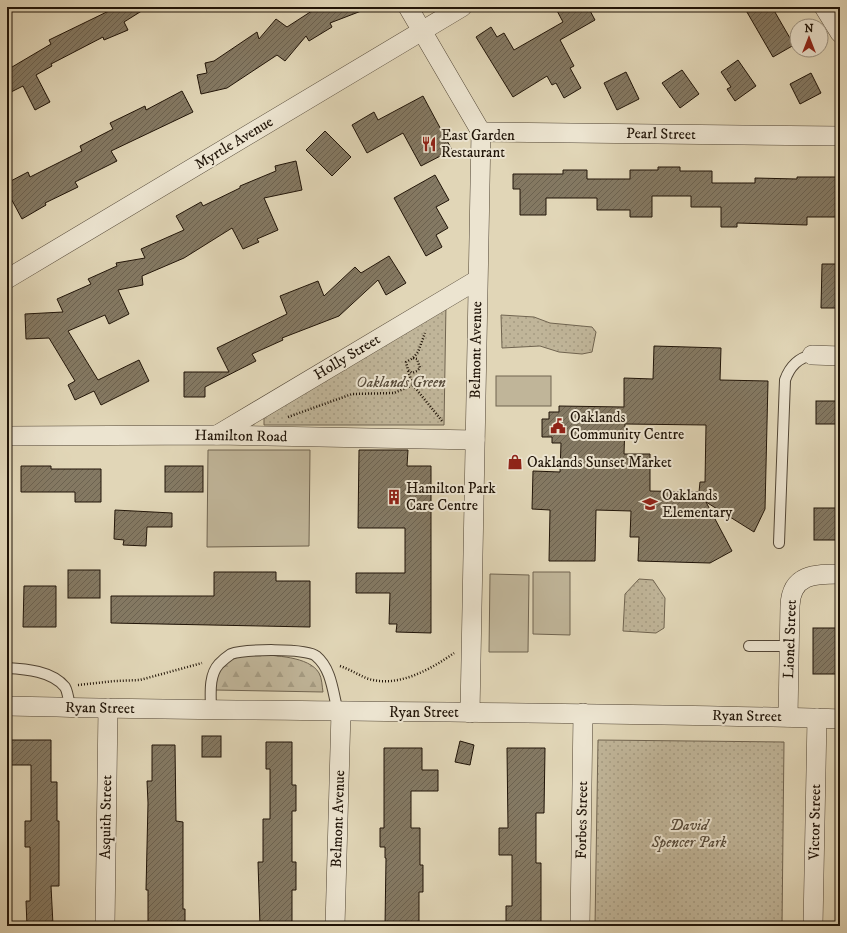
<svg xmlns="http://www.w3.org/2000/svg" width="847" height="933" font-family="'IM FELL DW Pica',serif">
	<style>
		.green { fill: url(#green-dots); stroke: #706450 }
		.forest { fill: url(#forest-firs); stroke: #706450 }
		.pitch { fill: #c0b599; stroke: #706450 }
		.building { fill: url(#building-hatch); stroke: #201408; fill-rule: evenodd }
		.lines { fill: none; stroke-linecap: round; stroke-linejoin: round }
		.lane-casing { stroke: #504434; stroke-width: 12 }
		.street-casing { stroke: #504434; stroke-width: 20 }
		.path { stroke: #201408; stroke-width: 2.5; stroke-dasharray: 1 2; stroke-linecap: butt }
		.lane { stroke: #ece4d0; stroke-width: 10 }
		.street { stroke: #ece4d0; stroke-width: 19 }
		.labels { text-anchor: middle; dominant-baseline: central; stroke-width: 4; stroke-linejoin: round; paint-order: stroke }
		.street-label { font-size: 15px; fill: #201408; stroke: #ece4d0 }
		.poi-label { font-size: 15px; fill: #201408; stroke: #ece4d0; text-anchor: start }
		.park-label { font-size: 15px; font-style: italic; fill: #584c3b; stroke: #ece4d0 }
	</style>
	<defs>
		<pattern id="green-dots" width="8" height="8" patternUnits="userSpaceOnUse"><rect width="8" height="8" fill="#c0b599"/><path d="M2 2h.1M6 6h.1" fill="none" stroke="#a59b82" stroke-width="1.8" stroke-linecap="round"/></pattern>
		<pattern id="forest-firs" width="22" height="20" patternUnits="userSpaceOnUse"><rect width="22" height="20" fill="#c0b599"/><path d="M5 1l3.5 6h-7zM16 11l3.5 6h-7z" fill="#a59b82"/></pattern>
		<pattern id="building-hatch" width="6" height="6" patternUnits="userSpaceOnUse"><rect width="6" height="6" fill="#847963"/><path d="M-1 1l2-2M0 6l6-6M5 7l2-2" fill="none" stroke="#6c6250"/></pattern>
	</defs>
	<rect width="100%" height="100%" fill="#e1d6b7"/>
	<filter id="stains"><feTurbulence type="fractalNoise" baseFrequency=".005" numOctaves="4"/><feColorMatrix values="0 0 0 0 .2 0 0 0 0 .09 0 0 0 0 .02 0 0 0 .5 -.17"/></filter>
	<radialGradient id="worn" r=".72"><stop offset=".6" stop-color="#630" stop-opacity="0"/><stop offset="1" stop-color="#630" stop-opacity=".3"/></radialGradient>
	<g class="green">
		<polygon points="446,304 444,425 264,425 264,415"/>
		<polygon points="501,315 534,317 550,323 592,327 596,332 592,352 582,354 559,352 540,346 502,348"/>
		<polygon points="639,579 653,580 665,598 664,628 656,633 623,631 625,594"/>
		<polygon points="598,740 784,742 782,926 595,926"/>
	</g>
	<path class="forest" d="M 257,654 C 274,656 309,656 319,673 C 322,678 322,686 323,692 L 214,690 C 219,661 230,657 257,654 Z"/>
	<g class="pitch">
		<rect x="496" y="376" width="55" height="30"/>
		<polygon points="208,450 310,450 309,546 207,547"/>
		<polygon points="533,572 570,572 570,635 533,634"/>
		<polygon points="490,574 529,575 528,652 489,652"/>
	</g>
	<g class="building">
		<polygon points="117,7 148,7 124,22 128,30 104,40 103,37 51,64 52,66 36,75 50,102 35,110 23,86 7,94 7,70 51,44 49,40"/>
		<polygon points="318,7 369,8 330,23 332,27 309,41 306,36 285,61 277,55 227,88 201,94 197,75 207,73 205,63 214,61 257,32 259,39 276,19 287,27"/>
		<polygon points="555,7 588,7 595,20 560,40 574,66 570,68 581,88 564,98 556,83 552,85 547,76 513,97 476,37 491,27 497,37 504,33 514,50 563,22"/>
		<polygon points="744,7 772,7 794,45 773,57"/>
		<polygon points="738,60 756,86 735,101 727,89 731,87 721,72"/>
		<polygon points="682,70 699,94 680,108 662,83"/>
		<polygon points="626,72 639,99 617,110 604,83"/>
		<polygon points="811,73 821,93 800,104 790,84"/>
		<polygon points="182,91 193,112 111,151 117,161 75,182 78,187 45,203 46,205 22,219 7,191 7,183 28,172 30,177 82,151 80,146 113,129 110,123 145,106 146,110"/>
		<polygon points="423,96 452,150 421,166 403,133 367,153 352,125 374,112 378,120"/>
		<polygon points="325,131 351,157 332,176 306,150"/>
		<polygon points="296,161 302,190 264,198 278,230 257,239 259,242 243,249 232,228 184,258 142,276 143,285 118,290 129,314 109,324 105,315 68,331 98,380 139,360 149,381 101,405 94,391 75,400 68,385 75,381 49,338 26,339 25,314 63,312 57,299 91,284 88,279 117,266 116,263 145,258 141,249 184,230 176,216 201,202 203,206 240,188 240,186 276,171 275,166"/>
		<polygon points="658,167 680,167 680,171 712,171 712,183 755,183 755,178 797,179 797,177 840,177 840,217 807,217 807,225 737,223 737,227 721,227 721,207 691,207 691,196 652,196 652,217 630,217 630,210 597,210 597,198 546,198 546,215 520,215 520,189 513,189 513,174 563,174 563,170 587,170 587,179 630,179 630,170 658,170"/>
		<polygon points="435,175 449,200 436,207 448,228 436,235 442,247 426,256 394,198"/>
		<polygon points="389,256 406,283 386,295 378,280 339,316 282,338 283,340 252,354 256,361 205,387 205,397 184,397 184,372 229,372 217,348 287,314 280,296 318,281 324,296 355,267 361,273"/>
		<polygon points="822,264 840,264 840,308 821,308"/>
		<path d="M 654,346 L 721,348 L 720,380 L 768,381 L 765,509 L 754,532 L 706,502 L 732,551 L 710,563 L 638,561 L 639,537 L 630,537 L 631,511 L 596,510 L 595,561 L 549,561 L 550,510 L 532,509 L 533,471 L 560,472 L 561,443 L 552,443 L 552,437 L 542,437 L 542,419 L 549,419 L 549,412 L 559,412 L 559,406 L 624,407 L 624,378 L 653,379 ZM 625,424 L 706,425 L 705,482 L 700,482 L 699,492 L 650,491 L 650,454 L 624,454 Z"/>
		<rect x="816" y="401" width="24" height="23"/>
		<polygon points="359,450 408,450 407,466 431,466 431,633 396,632 397,624 389,624 390,593 356,593 356,573 405,573 405,528 358,528"/>
		<polygon points="21,466 51,466 51,469 101,469 101,502 75,502 75,492 21,492"/>
		<rect x="165" y="466" width="38" height="26"/>
		<rect x="814" y="508" width="22" height="32"/>
		<polygon points="115,510 172,513 172,527 147,527 146,546 123,545 124,540 114,539"/>
		<rect x="68" y="570" width="32" height="28"/>
		<polygon points="214,572 276,572 276,581 310,581 310,627 111,623 111,596 214,596"/>
		<polygon points="24,586 56,586 56,627 23,627"/>
		<rect x="813" y="628" width="24" height="46"/>
		<rect x="202" y="736" width="19" height="21"/>
		<polygon points="8,740 51,740 51,782 57,782 57,821 59,821 59,886 51,886 53,925 27,926 26,901 30,901 30,847 25,847 25,821 31,821 31,765 8,765"/>
		<polygon points="460,741 474,745 470,765 455,762"/>
		<polygon points="266,742 292,742 292,785 296,785 296,811 292,811 292,862 296,862 296,890 292,890 292,926 260,926 258,862 263,862 263,819 270,819 270,769 266,769"/>
		<polygon points="152,745 175,745 176,821 183,822 183,909 185,909 185,926 148,926 148,890 146,890 148,803 147,781 152,781"/>
		<polygon points="384,748 422,748 422,770 438,770 438,791 411,791 411,828 420,828 420,865 423,865 423,892 419,892 419,926 385,926 386,858 385,858 385,847 380,847 380,828 384,828"/>
		<polygon points="507,748 545,748 544,813 536,813 536,863 541,863 541,926 506,926 506,906 512,906 512,855 499,855 499,828 508,828"/>
	</g>
	<g class="lines">
		<g class="lane-casing">
			<g id="lane">
				<path d="M 779,543 L 785,380 C 790,366 798,358 812,355"/>
				<polyline points="749,646 789,646"/>
				<path d="M 7,668 C 26,669 52,671 65,687 C 68,692 69,702 70,708"/>
				<path d="M 211,711 C 211,696 208,676 219,664 C 222,661 228,656 231,654 C 243,649 307,648 316,656 C 332,669 333,694 338,712"/>
			</g>
		</g>
		<g class="street-casing">
			<g id="street">
				<polyline points="408,7 481,132 470,713"/>
				<polyline points="824,7 840,33"/>
				<polyline points="481,132 840,136"/>
				<polyline points="7,279 462,7"/>
				<polyline points="812,355 840,356"/>
				<polyline points="217,435 477,280"/>
				<polyline points="7,436 217,435 475,440"/>
				<path d="M 7,706 C 285,713 562,710 840,719"/>
				<path d="M 788,717 L 790,606 C 791,574 815,574 840,574"/>
				<polyline points="105,926 108,708"/>
				<polyline points="335,926 341,712"/>
				<polyline points="580,926 583,713"/>
				<polyline points="813,926 817,718"/>
			</g>
		</g>
		<g class="path">
			<polyline points="413,358 417,359 420,368 417,371 412,373 408,370 406,362 413,358 418,352 425,333"/>
			<polyline points="408,371 413,385 442,421"/>
			<polyline points="288,417 352,394 394,393 413,385"/>
			<path d="M 340,666 C 349,669 357,674 366,678 C 396,689 430,670 454,653"/>
			<polyline points="78,685 115,681 140,680 202,663"/>
		</g>
		<use href="#lane" class="lane"/>
		<use href="#street" class="street"/>
	</g>
	<defs>
		<g id="restaurant-bare" transform="scale(1.2)"><path d="M-5-6h1v4h1v-4h1v4h1v-4h1v5L-1.5 .5V6h-2V.5L-5-1ZM5-6V6H3V1.5H1.5Q1.5-4 5-6Z" fill="#8f2418" stroke="#ece4d0" stroke-width="2.5" paint-order="stroke"/></g>
		<g id="civic-bare" transform="scale(1.2)"><path d="M-.6-6.5H3V-4.5H.6V-3L4-1V1h2V6H-6V1h2V-1L-.6-3ZM-1.2 2.5V6h2.4V2.5Z" fill="#8f2418" stroke="#ece4d0" stroke-width="2.5" paint-order="stroke"/></g>
		<g id="shop-bare" transform="scale(1.2)"><path d="M-5-2.5h2.3a2.7 3.5 0 0 1 5.4 0H5L5.5 6h-11ZM-1.5-2.5h3a1.5 2.3 0 0 0-3 0Z" fill="#8f2418" stroke="#ece4d0" stroke-width="2.5" paint-order="stroke"/></g>
		<g id="building-bare" transform="scale(1.2)"><path d="M-4-6H4V6H1V3H-1V6H-4ZM-2.5-4.3h1.7v1.8h-1.7ZM.8-4.3h1.7v1.8H.8ZM-2.5-1h1.7V.8h-1.7ZM.8-1h1.7V.8H.8Z" fill="#8f2418" stroke="#ece4d0" stroke-width="2.5" paint-order="stroke"/></g>
		<g id="school-bare" transform="scale(1.2)"><path d="M0-5L7-2L0 1L-7-2ZM-4 1L0 2.5L4 1V4Q0 6-4 4Z" fill="#8f2418" stroke="#ece4d0" stroke-width="2.5" paint-order="stroke"/></g>
	</defs>
	<g fill-rule="evenodd">
		<use href="#restaurant-bare" x="429" y="144"/>
		<use href="#civic-bare" x="558" y="426"/>
		<use href="#shop-bare" x="515" y="462"/>
		<use href="#building-bare" x="394" y="497"/>
		<use href="#school-bare" x="650" y="504"/>
	</g>
	<g class="labels">
		<g class="street-label">
			<text transform="translate(661 134) rotate(1)">Pearl Street</text>
			<text transform="translate(234 143) rotate(-31)">Myrtle Avenue</text>
			<text transform="translate(476 350) rotate(-89)">Belmont Avenue</text>
			<text transform="translate(347 357) rotate(-31)">Holly Street</text>
			<text transform="translate(241 436) rotate(1)">Hamilton Road</text>
			<text transform="translate(790 639) rotate(-88)">Lionel Street</text>
			<text transform="translate(100 708) rotate(1)">Ryan Street</text>
			<text x="424" y="712">Ryan Street</text>
			<text transform="translate(747 716) rotate(1)">Ryan Street</text>
			<text transform="translate(106 817) rotate(-89)">Asquith Street</text>
			<text transform="translate(338 819) rotate(-88)">Belmont Avenue</text>
			<text transform="translate(582 820) rotate(-89)">Forbes Street</text>
			<text transform="translate(815 822) rotate(-89)">Victor Street</text>
		</g>
		<g class="poi-label">
			<text x="441" y="135">East Garden<tspan x="441" dy="17">Restaurant</tspan></text>
			<text x="570" y="417">Oaklands<tspan x="570" dy="17">Community Centre</tspan></text>
			<text x="527" y="462">Oaklands Sunset Market</text>
			<text x="406" y="488">Hamilton Park<tspan x="406" dy="17">Care Centre</tspan></text>
			<text x="662" y="495">Oaklands<tspan x="662" dy="17">Elementary</tspan></text>
		</g>
		<g class="park-label">
			<text x="401" y="382">Oaklands Green</text>
			<text x="689" y="825">David<tspan x="689" dy="17">Spencer Park</tspan></text>
		</g>
	</g>
	<rect width="847" height="933" fill="none" stroke="#e1d6b7" stroke-width="24"/>
	<rect x="8" y="8" width="831" height="917" fill="none" stroke="#201408" stroke-width="2"/>
	<rect x="12" y="12" width="823" height="909" fill="none" stroke="#201408"/>
	<g transform="translate(809 38)"><circle r="19" fill="#ece4d0" stroke="#9a9180"/>
	<path d="M0-3L7 15L0 10L-7 15Z" fill="#8f2418"/>
	<text y="-6" font-size="11" font-weight="bold" text-anchor="middle" fill="#201408">N</text>
	</g>
	<rect width="100%" height="100%" filter="url(#stains)"/>
	<rect width="100%" height="100%" fill="url(#worn)"/>
</svg>
